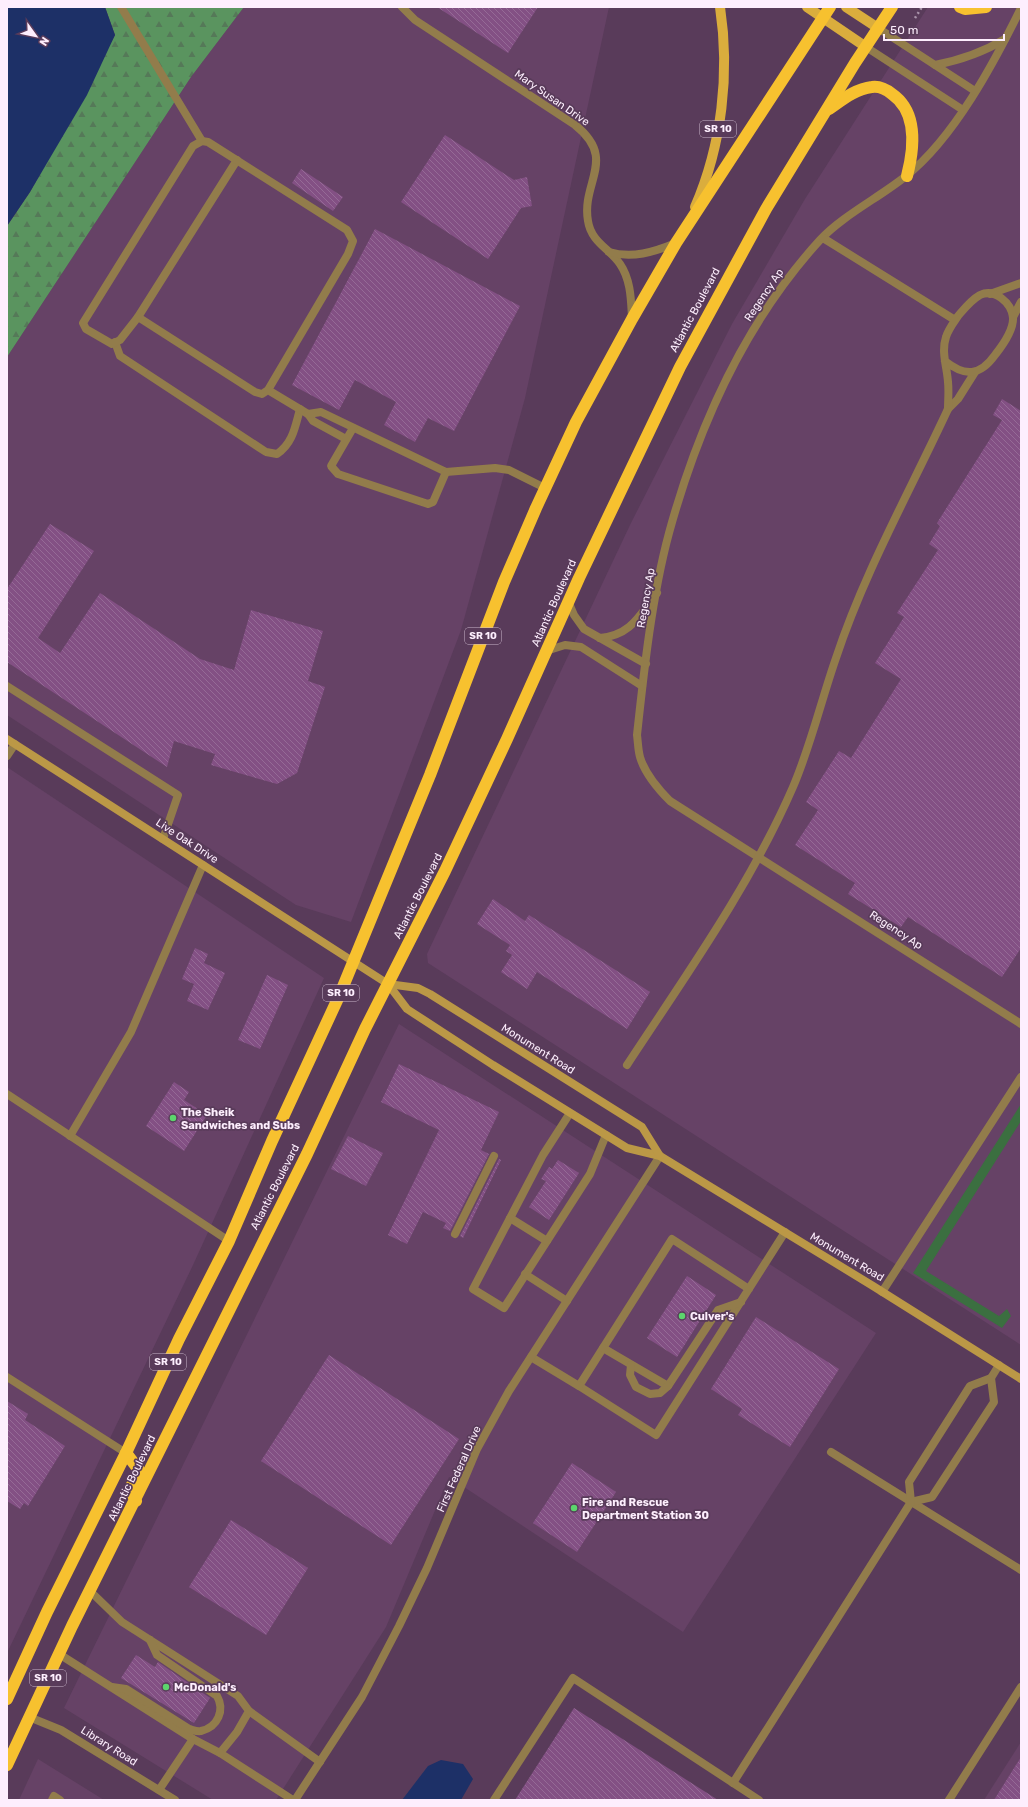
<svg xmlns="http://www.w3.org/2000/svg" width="1028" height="1807" font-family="Rubik,sans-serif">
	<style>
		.built { fill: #664266 }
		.green { fill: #3b6f40 }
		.forest { fill: url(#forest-firs) }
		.water { fill: #1d3067 }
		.building { fill: url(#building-back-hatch) }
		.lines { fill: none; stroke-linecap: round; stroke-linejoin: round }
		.path { stroke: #aa94ab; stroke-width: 2.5; stroke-dasharray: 2 3; stroke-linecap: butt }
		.lane { stroke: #927c4b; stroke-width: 8 }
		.street { stroke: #927c4b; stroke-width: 8 }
		.secondary { stroke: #bb9846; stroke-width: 8 }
		.primary { stroke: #daad3d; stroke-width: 10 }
		.highway { stroke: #f7c12f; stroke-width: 12 }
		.poi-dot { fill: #5cd56d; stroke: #593b5a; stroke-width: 1.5 }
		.labels { text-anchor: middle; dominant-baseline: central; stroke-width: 3.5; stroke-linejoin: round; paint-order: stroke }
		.shield { fill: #593b5a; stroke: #ccb8cc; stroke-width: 1 }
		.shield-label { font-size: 10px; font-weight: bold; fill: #fdeefd }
		.street-label { font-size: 11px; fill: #fdeefd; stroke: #593b5a }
		.poi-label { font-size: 11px; font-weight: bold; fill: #fdeefd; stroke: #593b5a; text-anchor: start }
	</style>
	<defs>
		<pattern id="forest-firs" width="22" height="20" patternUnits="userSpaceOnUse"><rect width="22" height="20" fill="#5a945f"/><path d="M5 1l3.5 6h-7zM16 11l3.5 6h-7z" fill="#557958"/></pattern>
		<pattern id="building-back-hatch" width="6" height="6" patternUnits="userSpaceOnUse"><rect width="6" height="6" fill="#835084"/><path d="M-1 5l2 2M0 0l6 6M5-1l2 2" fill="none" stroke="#956a96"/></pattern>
	</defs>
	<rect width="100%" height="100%" fill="#593b5a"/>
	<g class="built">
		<polygon points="244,7 609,7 525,398 461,630 351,922 296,905 7,715 7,357 191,77"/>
		<polygon points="928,7 1021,7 1021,1345 428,963 427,954 631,523 732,324 805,199"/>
		<polygon points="7,767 324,978 193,1265 7,1653"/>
		<polygon points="399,1024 876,1333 683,1632 449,1477 386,1627 276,1800 213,1800 64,1708"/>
		<polygon points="1021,1742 1021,1800 984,1800"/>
		<polygon points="38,1759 104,1800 19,1800"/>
	</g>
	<polygon class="green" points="1021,1104 1021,1121 926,1271 999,1316 1007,1309 1011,1316 1002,1328 913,1273"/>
	<polygon class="forest" points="105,7 244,7 191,77 7,357 7,226 30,192 55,147 115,35"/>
	<g class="water">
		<polygon points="7,7 105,7 115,35 87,95 30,192 7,226"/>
		<polygon points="441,1760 463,1764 473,1779 461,1800 402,1800 428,1766"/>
	</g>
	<g class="building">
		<polygon points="437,7 538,7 508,53"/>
		<polygon points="445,135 514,180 527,177 532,206 521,208 488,259 401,202"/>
		<polygon points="301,169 343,197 333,211 292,183"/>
		<polygon points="375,229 520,306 454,431 428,418 415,442 384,425 396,402 355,380 339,410 292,385"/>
		<polygon points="1002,399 1021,411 1021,948 1002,977 908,917 901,927 848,894 855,883 795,845 818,810 806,802 839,751 851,758 901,679 875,663 904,617 897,613 938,550 929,544 940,526 937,523 1002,420 993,415"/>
		<polygon points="50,524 94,551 38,638 60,653 100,593 200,659 234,670 251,610 323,631 308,681 325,687 297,773 277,784 211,765 215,754 174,741 167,767 7,662 7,589"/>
		<polygon points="493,899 525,921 529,915 650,992 627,1029 537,972 527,989 501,972 512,955 506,951 510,945 477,924"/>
		<polygon points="195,948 208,954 204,963 225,973 208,1010 187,1001 194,984 182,979"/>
		<polygon points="267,975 288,985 260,1049 238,1040"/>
		<polygon points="399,1064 499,1112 481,1150 489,1154 450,1231 443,1228 446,1223 423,1212 407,1244 388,1235 439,1130 381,1102"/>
		<polygon points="174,1082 189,1092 184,1100 207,1115 184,1151 146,1126"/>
		<polygon points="348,1136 383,1153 366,1186 331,1169"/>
		<polygon points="499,1159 501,1160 463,1238 460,1236"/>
		<polygon points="558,1160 579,1173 549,1220 529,1207 546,1181 541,1179 549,1167 552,1169"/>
		<polygon points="687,1276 716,1295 677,1357 647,1338"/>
		<polygon points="756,1317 839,1369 790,1447 738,1415 742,1409 711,1389"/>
		<polygon points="329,1355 459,1439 391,1545 261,1461"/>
		<polygon points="7,1401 28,1414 25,1420 65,1446 28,1506 24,1503 20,1509 7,1501"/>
		<polygon points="572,1463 616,1492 577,1552 533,1523"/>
		<polygon points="231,1520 308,1568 266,1635 189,1587"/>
		<polygon points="136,1655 155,1667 158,1662 210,1698 194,1723 121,1678"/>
		<polygon points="574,1708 718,1800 515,1800"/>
		<polygon points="1021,1757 1021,1800 994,1800"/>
	</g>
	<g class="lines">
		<polyline class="path" points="915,18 922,7"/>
		<g class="lane">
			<polyline points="121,7 202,141"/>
			<polyline points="138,317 237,160"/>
			<path d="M 115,342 L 120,356 L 266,452 L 277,454 C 293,443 295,427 300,409"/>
			<polyline points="268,390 348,254 353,241 347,230 208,142 202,141 193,146 83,323 86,329 112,344 120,340 138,317 255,392 262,394 268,390 308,414 313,421 346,439"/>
			<polyline points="308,414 321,412 446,472 495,468 509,470 545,488"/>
			<polyline points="353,428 331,466 338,474 428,504 433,502 446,472"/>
			<polyline points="7,686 178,795 163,839"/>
			<polyline points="7,756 15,744"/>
			<polyline points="7,1094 229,1241"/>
			<polyline points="570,1113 543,1155 473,1289 504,1308 590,1174 606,1135"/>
			<polyline points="70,1136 131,1032 203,865"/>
			<polyline points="510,1218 547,1241"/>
			<polyline points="455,1234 494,1156"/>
			<polyline points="525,1274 567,1301"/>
			<polyline points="749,1289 672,1239 579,1386 656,1435 785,1232"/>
			<polyline points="603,1348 668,1386 718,1310 741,1302"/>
			<polyline points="531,1357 579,1386"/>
			<polyline points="631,1365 630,1375 636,1387 650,1394 660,1393 668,1386"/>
			<polyline points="7,1377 126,1453"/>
			<polyline points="831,1452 1021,1570"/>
			<polyline points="911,1502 932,1497 994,1402 991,1378"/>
			<polyline points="59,1654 193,1739 220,1753 237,1732 249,1711 238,1696 122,1622 90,1591"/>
			<path d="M 112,1687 L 126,1689 L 189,1729 C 193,1730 198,1732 201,1731 C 218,1727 225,1710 217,1696 L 157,1655 L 150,1640"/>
			<polyline points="249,1711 320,1762"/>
			<polyline points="220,1753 293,1800"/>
			<polyline points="733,1783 911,1502 909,1482 970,1386 991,1378 999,1365"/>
			<polyline points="159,1790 193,1739"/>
			<polyline points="52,1800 54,1796 60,1800"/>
			<polyline points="494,1800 573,1678 759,1800"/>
			<polyline points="949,1800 1021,1687"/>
		</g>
		<g class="street">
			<path d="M 402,7 L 415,20 L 575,125 C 618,159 581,182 588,221 C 591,242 610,249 620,264 C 631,280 631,300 632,318"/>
			<path d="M 1021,8 C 994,63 954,138 906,176 C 880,197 842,216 820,240 C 746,321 698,427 669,533 C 652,596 644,670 637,735 C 638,742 638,750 640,757 C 645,774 658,789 670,801 L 1021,1024"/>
			<path d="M 878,28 L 935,65 C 961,60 982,53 1005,39"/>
			<polyline points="866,47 963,110"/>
			<polyline points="935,65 975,91"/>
			<polyline points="823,238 955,320"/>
			<path d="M 609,252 C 632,259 654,252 676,243"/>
			<polyline points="990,294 1021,283"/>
			<polyline points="1013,317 1021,302"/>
			<polyline points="948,409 958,399 975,372"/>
			<polyline points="568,601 574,615 584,629 646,664"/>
			<path d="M 600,638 C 631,635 639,616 657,593"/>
			<polyline points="546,651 565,645 581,647 642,686"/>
			<path d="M 627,1065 C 686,975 750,886 793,787 C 811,745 821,701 836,658 C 864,573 910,491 948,409 C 948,400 949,391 948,382 C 947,367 941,352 946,337 C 948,330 954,322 958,316 C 964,309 971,300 980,295 C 995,288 1011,303 1013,317 C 1014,330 1003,345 995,355 C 980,376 965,377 945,361"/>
			<polyline points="882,1292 1021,1077"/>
			<polyline points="29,1717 61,1730 175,1800"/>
			<polyline points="295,1800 362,1697 399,1626 427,1568 477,1449 509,1391 660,1156"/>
		</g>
		<g class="secondary">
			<polyline points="7,739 388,984 407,1009 493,1065 627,1148 660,1156 873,1286 1021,1379"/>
			<polyline points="388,984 418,988 430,994 642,1127 660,1156"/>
		</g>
		<g class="primary">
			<polyline points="807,7 866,47"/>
			<polyline points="846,7 878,28"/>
			<path d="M 695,207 C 722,145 730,73 720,7"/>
		</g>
		<g class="highway">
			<polyline points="960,7 965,9 986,7"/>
			<path d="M 829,109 C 842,100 855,89 872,87 C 879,86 887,90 892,94 C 918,112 914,149 907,176"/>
			<polyline points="126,1453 139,1470 130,1489 136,1501"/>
			<polyline points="7,1699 47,1612 126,1453 179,1339 229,1241 272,1141 340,994 430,775 504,582 536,508 576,422 632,319 676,243 830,7"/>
			<polyline points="7,1765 72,1626 307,1154 365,1029 445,871 507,739 579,578 680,367 766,209 855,63 892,7"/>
		</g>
	</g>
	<g class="poi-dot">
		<circle cx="173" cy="1118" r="4"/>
		<circle cx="682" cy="1316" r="4"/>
		<circle cx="574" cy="1508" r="4"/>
		<circle cx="166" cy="1687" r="4"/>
	</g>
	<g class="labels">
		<g class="shield">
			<rect x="700" y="121" width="36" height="16" rx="3"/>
			<rect x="465" y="628" width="36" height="16" rx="3"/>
			<rect x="323" y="985" width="36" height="16" rx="3"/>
			<rect x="150" y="1354" width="36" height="16" rx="3"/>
			<rect x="30" y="1670" width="36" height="16" rx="3"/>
		</g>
		<g class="shield-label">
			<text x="718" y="129">SR 10</text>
			<text x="483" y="636">SR 10</text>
			<text x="341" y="993">SR 10</text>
			<text x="168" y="1362">SR 10</text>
			<text x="48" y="1678">SR 10</text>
		</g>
		<g class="street-label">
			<text transform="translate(552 98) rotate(35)">Mary Susan Drive</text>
			<text transform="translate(764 295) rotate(-56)">Regency Ap</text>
			<text transform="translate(695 310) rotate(-62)">Atlantic Boulevard</text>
			<text transform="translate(646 598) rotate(-80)">Regency Ap</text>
			<text transform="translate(554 603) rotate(-66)">Atlantic Boulevard</text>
			<text transform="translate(187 841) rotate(33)">Live Oak Drive</text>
			<text transform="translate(418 896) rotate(-63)">Atlantic Boulevard</text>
			<text transform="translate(896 930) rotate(33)">Regency Ap</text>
			<text transform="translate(538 1049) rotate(32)">Monument Road</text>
			<text transform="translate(275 1187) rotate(-63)">Atlantic Boulevard</text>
			<text transform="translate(847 1257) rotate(31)">Monument Road</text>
			<text transform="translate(459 1469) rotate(-66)">First Federal Drive</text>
			<text transform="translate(132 1478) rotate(-64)">Atlantic Boulevard</text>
			<text transform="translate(109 1746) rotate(32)">Library Road</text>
		</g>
		<g class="poi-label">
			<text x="181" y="1112">The Sheik<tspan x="181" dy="13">Sandwiches and Subs</tspan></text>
			<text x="690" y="1316">Culver's</text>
			<text x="582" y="1502">Fire and Rescue<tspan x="582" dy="13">Department Station 30</tspan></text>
			<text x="174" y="1687">McDonald's</text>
		</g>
	</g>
	<rect width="1028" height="1807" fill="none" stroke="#fdeefd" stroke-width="16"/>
	<g transform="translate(36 36) rotate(123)" stroke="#593b5a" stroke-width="3" paint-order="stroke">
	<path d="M0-3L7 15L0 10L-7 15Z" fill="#fdeefd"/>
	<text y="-6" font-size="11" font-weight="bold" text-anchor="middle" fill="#fdeefd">N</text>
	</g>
	<path d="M884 34v6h120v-6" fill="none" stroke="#fdeefd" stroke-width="2"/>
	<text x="890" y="34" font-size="12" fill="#fdeefd" stroke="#593b5a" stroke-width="3" paint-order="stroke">50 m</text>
</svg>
